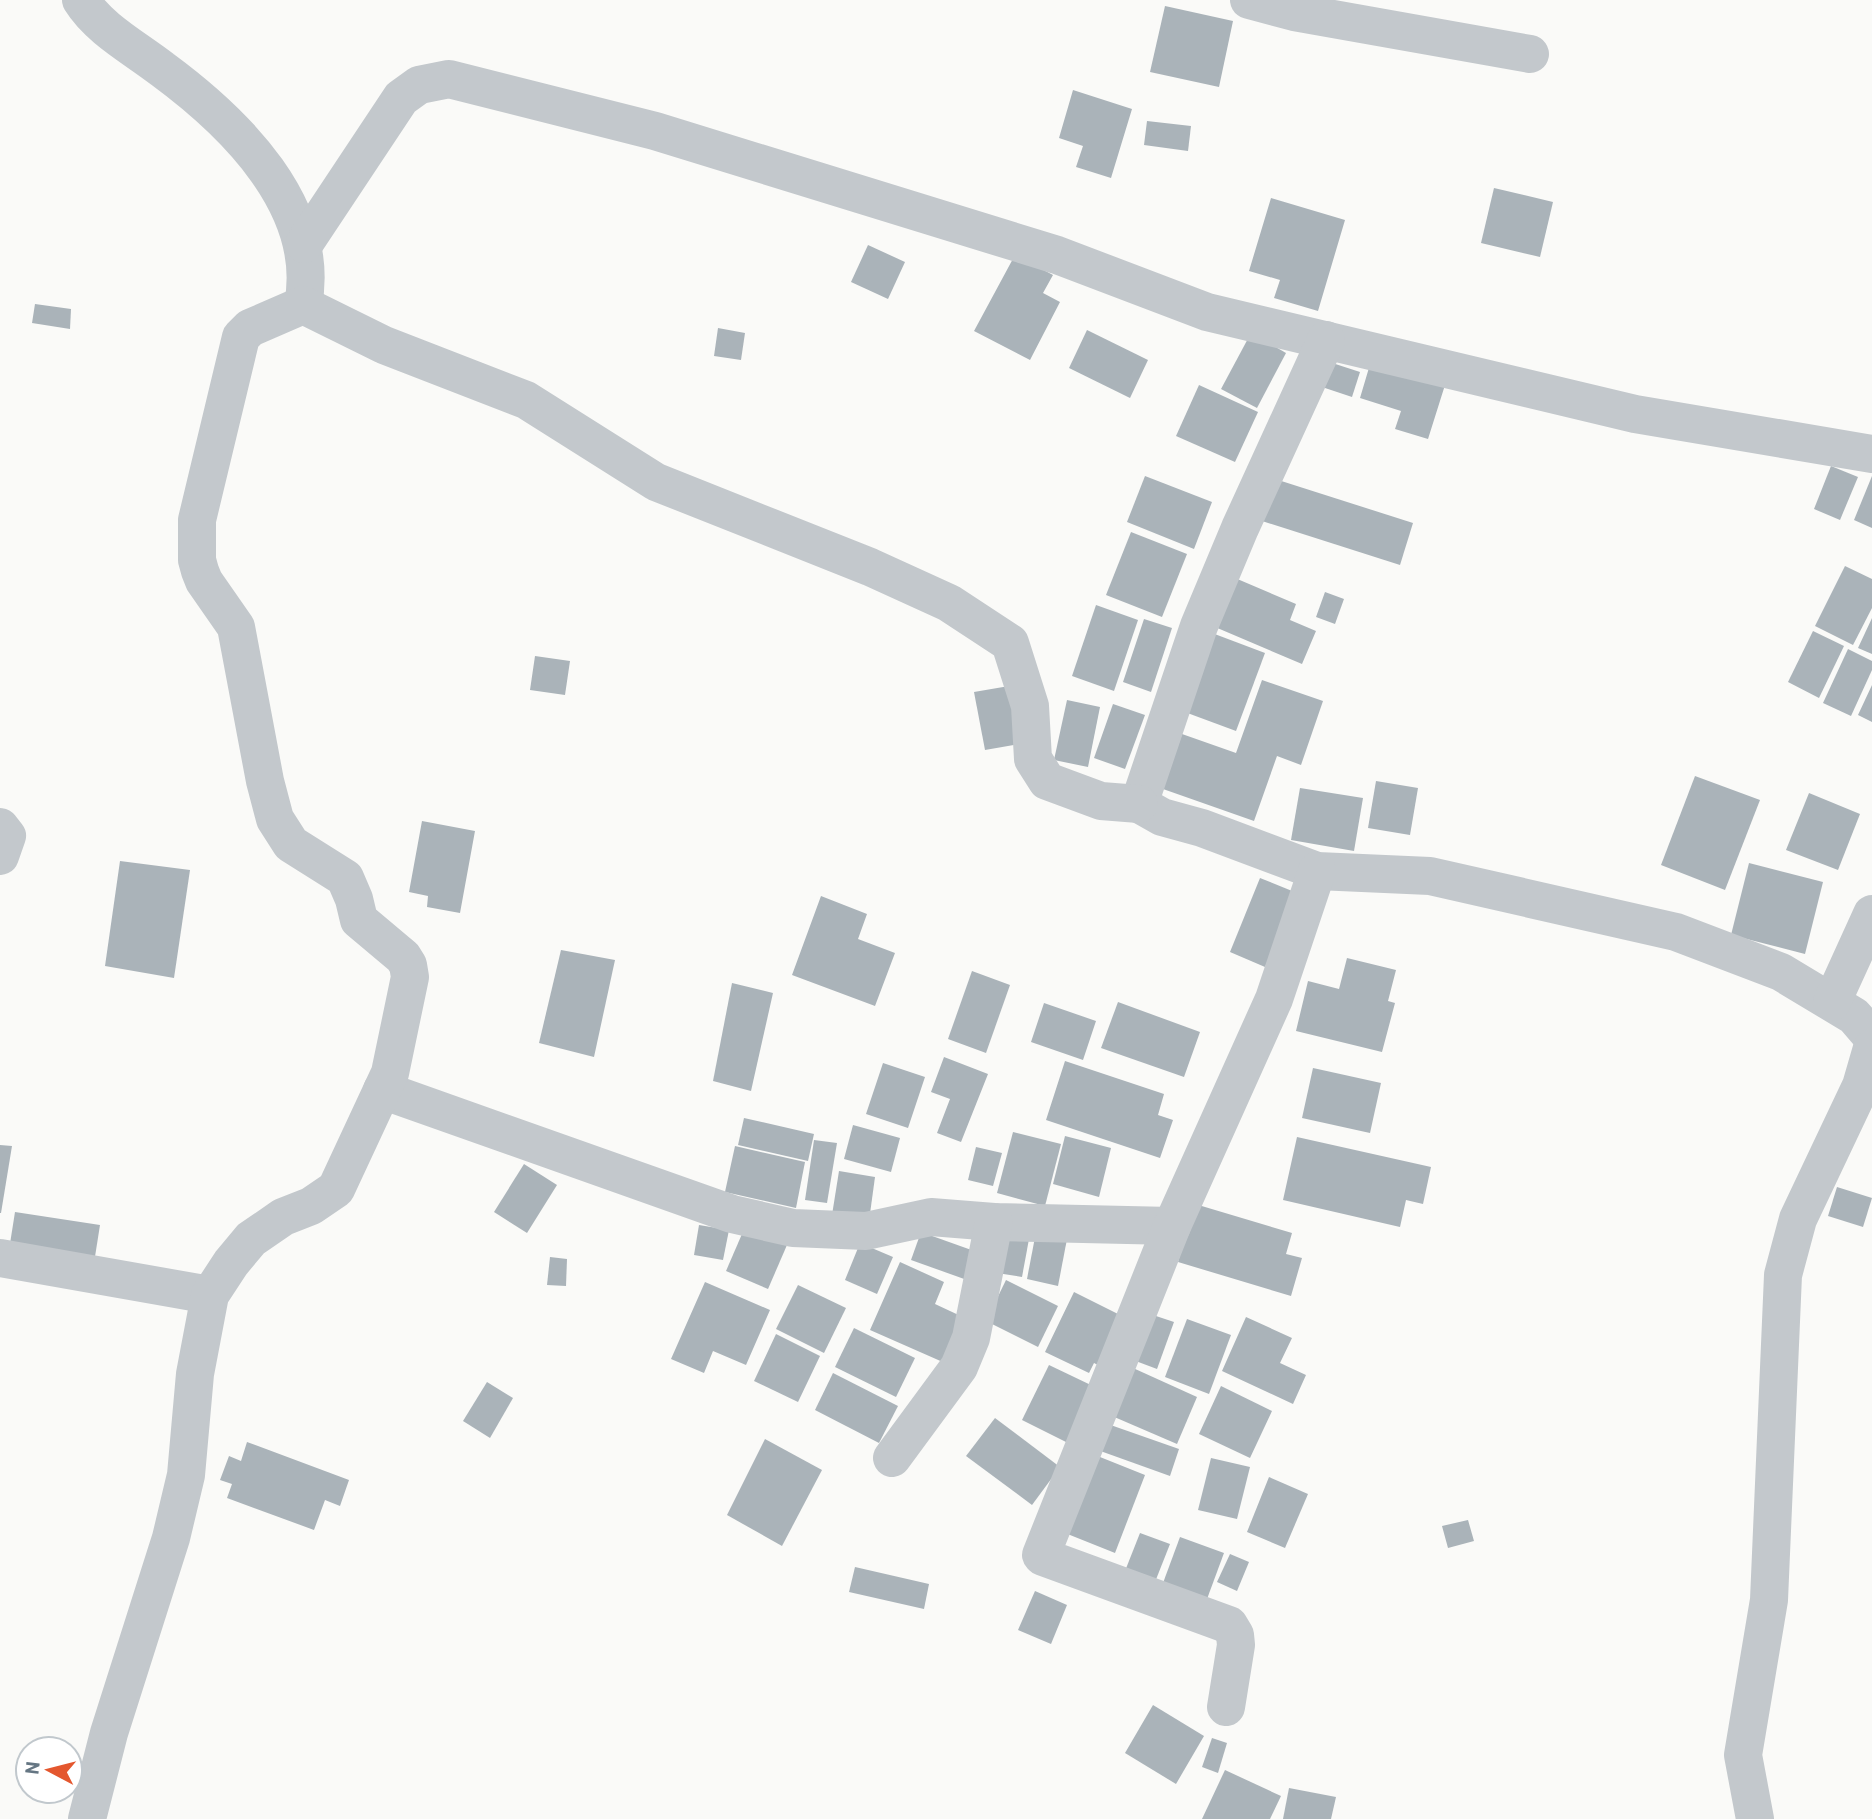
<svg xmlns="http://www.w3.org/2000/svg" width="1872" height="1819" font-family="Barlow,sans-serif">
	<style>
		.building { fill: #aab3b9 }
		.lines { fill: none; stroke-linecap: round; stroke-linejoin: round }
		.minor { stroke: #c3c8cc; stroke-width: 38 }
	</style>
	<rect width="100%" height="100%" fill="#fafaf8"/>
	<g class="building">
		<polygon points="1165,6 1233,21 1219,87 1150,72"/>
		<polygon points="1073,90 1132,109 1111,178 1076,167 1083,146 1059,138"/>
		<polygon points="1147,121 1191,126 1188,151 1144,145"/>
		<polygon points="1494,188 1553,202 1540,257 1481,243"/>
		<polygon points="1271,198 1345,220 1318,311 1274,298 1280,280 1249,271"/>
		<polygon points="868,245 905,262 888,299 851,282"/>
		<polygon points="1015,255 1053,275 1043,293 1060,302 1030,360 974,331"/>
		<polygon points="35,304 71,309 70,329 32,323"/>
		<polygon points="718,328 745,333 741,360 714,356"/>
		<polygon points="1087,330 1148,360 1130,398 1069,368"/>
		<polygon points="1251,333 1286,353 1257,408 1221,389"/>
		<polygon points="1323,360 1360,372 1352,397 1316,385"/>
		<polygon points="1371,361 1445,385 1428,439 1395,429 1401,411 1360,398"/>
		<polygon points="1199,385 1258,412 1235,462 1176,436"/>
		<polygon points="1831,466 1858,477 1840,520 1814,509"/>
		<polygon points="1145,476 1212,502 1194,549 1127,522"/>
		<polygon points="1872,476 1872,528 1854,520"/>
		<polygon points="1275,479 1413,523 1400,565 1262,521"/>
		<polygon points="1131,532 1187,554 1162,617 1106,595"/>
		<polygon points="1845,566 1872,579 1872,608 1853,645 1815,626"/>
		<polygon points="1235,578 1296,604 1290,620 1316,631 1302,664 1215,627"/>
		<polygon points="1325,592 1344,599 1335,624 1316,617"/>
		<polygon points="1096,605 1138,620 1114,691 1072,676"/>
		<polygon points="1872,618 1872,654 1858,648"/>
		<polygon points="1144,619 1172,628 1151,692 1123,682"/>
		<polygon points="1813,631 1844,646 1819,698 1788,682"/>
		<polygon points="1212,633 1265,653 1236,731 1182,711"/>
		<polygon points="1848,649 1872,661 1872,670 1851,716 1823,703"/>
		<polygon points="535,656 570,661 565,695 530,690"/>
		<polygon points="1262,680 1323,701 1301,765 1277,756 1254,821 1163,789 1182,734 1236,753"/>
		<polygon points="1872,685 1872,722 1858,715"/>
		<polygon points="1009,686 1020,744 985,750 974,692"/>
		<polygon points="1067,700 1100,707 1088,767 1054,760"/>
		<polygon points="1113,704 1145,715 1125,769 1094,758"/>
		<polygon points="1695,776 1760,800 1725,890 1661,865"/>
		<polygon points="1376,781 1418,788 1410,835 1368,828"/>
		<polygon points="1300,788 1363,798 1354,851 1291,840"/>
		<polygon points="1809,793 1860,814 1838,870 1786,850"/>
		<polygon points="422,821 475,831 460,913 427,907 428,896 409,892"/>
		<polygon points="120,861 190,870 174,978 105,966"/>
		<polygon points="1749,863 1823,882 1805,954 1731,935"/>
		<polygon points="1260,878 1297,893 1265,967 1230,952"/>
		<polygon points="821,896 867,914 858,939 895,953 875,1006 792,975"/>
		<polygon points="561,950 615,960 594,1057 539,1043"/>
		<polygon points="1347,958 1396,970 1388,1001 1395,1003 1382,1052 1296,1031 1308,981 1339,989"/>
		<polygon points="972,971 1010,985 986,1053 948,1039"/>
		<polygon points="732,983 773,993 751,1091 713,1081"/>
		<polygon points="1118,1002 1200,1032 1184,1077 1101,1048"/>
		<polygon points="1044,1003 1096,1021 1083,1060 1031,1042"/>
		<polygon points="944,1057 988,1074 961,1142 937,1133 950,1099 931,1092"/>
		<polygon points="1065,1061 1164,1094 1158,1115 1173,1120 1160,1158 1046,1120"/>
		<polygon points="883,1063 925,1077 908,1128 866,1114"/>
		<polygon points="1313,1068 1381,1083 1370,1133 1302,1118"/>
		<polygon points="744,1118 814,1134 808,1161 738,1145"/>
		<polygon points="853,1125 900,1138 891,1172 844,1159"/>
		<polygon points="1013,1132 1061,1144 1045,1206 997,1193"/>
		<polygon points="1065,1136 1111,1148 1099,1197 1053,1184"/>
		<polygon points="1297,1137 1431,1167 1423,1204 1406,1200 1400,1227 1283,1200"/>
		<polygon points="814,1140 837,1143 827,1203 805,1200"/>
		<polygon points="0,1145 12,1146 1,1213 0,1213"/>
		<polygon points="735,1146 805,1162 796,1208 725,1192"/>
		<polygon points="976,1147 1002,1153 993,1186 968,1180"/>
		<polygon points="524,1164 557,1185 527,1233 494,1212"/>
		<polygon points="839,1171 875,1177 869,1221 832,1215"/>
		<polygon points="1837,1187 1872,1198 1863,1227 1828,1216"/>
		<polygon points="1195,1204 1292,1233 1286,1254 1302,1258 1291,1296 1178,1262"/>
		<polygon points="15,1212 100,1225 94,1263 9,1250"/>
		<polygon points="699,1225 729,1230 723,1260 694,1255"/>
		<polygon points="745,1227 787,1245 768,1289 726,1271"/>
		<polygon points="921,1232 977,1252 967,1280 911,1260"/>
		<polygon points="1036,1232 1067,1239 1058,1286 1027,1279"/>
		<polygon points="1003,1234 1029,1239 1022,1277 997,1273"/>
		<polygon points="860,1243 893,1257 877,1294 845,1280"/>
		<polygon points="550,1257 567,1259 566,1286 547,1285"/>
		<polygon points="900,1262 944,1282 935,1304 965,1318 945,1363 870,1330"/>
		<polygon points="1006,1280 1058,1306 1038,1347 986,1321"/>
		<polygon points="705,1282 770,1310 746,1365 713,1351 704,1373 671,1359"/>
		<polygon points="798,1285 846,1308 824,1353 776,1329"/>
		<polygon points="1074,1292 1118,1314 1106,1369 1094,1363 1089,1373 1045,1352"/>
		<polygon points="1150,1314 1174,1322 1157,1369 1133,1360"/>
		<polygon points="1246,1317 1292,1338 1280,1363 1306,1375 1293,1404 1222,1371"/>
		<polygon points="1187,1319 1231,1335 1209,1394 1165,1377"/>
		<polygon points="854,1328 915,1358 896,1397 835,1367"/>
		<polygon points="776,1334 820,1356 798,1402 754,1381"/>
		<polygon points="1049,1365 1095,1387 1068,1443 1022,1420"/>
		<polygon points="1133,1368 1197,1397 1177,1444 1112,1416"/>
		<polygon points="833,1373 898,1406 879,1443 815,1410"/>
		<polygon points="487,1382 513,1398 490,1438 463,1421"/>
		<polygon points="1221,1386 1272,1411 1250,1458 1199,1434"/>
		<polygon points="995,1418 1060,1467 1032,1505 966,1456"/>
		<polygon points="1102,1422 1179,1449 1170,1476 1092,1448"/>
		<polygon points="765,1439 822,1470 782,1546 727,1515"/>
		<polygon points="247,1442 349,1480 340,1506 325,1500 314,1530 227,1498 232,1484 220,1480 229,1456 241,1461"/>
		<polygon points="1095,1455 1145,1475 1115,1553 1065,1533"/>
		<polygon points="1211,1458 1250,1467 1237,1519 1198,1510"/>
		<polygon points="1269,1477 1308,1494 1285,1548 1247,1532"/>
		<polygon points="1468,1520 1474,1541 1448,1548 1442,1526"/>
		<polygon points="1140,1533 1170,1544 1155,1582 1125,1571"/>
		<polygon points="1180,1537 1224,1553 1207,1599 1163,1583"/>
		<polygon points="1230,1554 1249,1562 1237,1591 1217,1582"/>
		<polygon points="855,1567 929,1584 924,1609 849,1592"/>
		<polygon points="1035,1591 1067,1605 1051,1644 1018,1630"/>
		<polygon points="1153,1705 1204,1736 1176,1784 1125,1753"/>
		<polygon points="1212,1738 1227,1743 1218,1773 1202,1767"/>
		<polygon points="1225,1770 1281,1796 1270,1819 1202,1819"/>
		<polygon points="1289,1788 1336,1797 1331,1819 1283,1819"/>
	</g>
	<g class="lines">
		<g class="minor">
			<path d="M 81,0 C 99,29 135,48 162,69 C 234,122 322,207 303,305"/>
			<polyline points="1249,0 1294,12 1530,54"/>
			<polyline points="304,244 401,98 419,85 449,79 655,131 1057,255 1207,312 1635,414 1872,454"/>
			<polyline points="1326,340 1240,528 1199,626 1139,804 1162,817 1202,828 1317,871 1430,876 1676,932 1781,972 1854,1016 1872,1037"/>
			<polyline points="0,827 7,836 0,856"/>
			<polyline points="1832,1002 1872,914"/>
			<polyline points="382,1090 732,1214 793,1228 866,1231 931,1217 994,1222 1172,1226"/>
			<polyline points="0,1258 210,1295"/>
			<polyline points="892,1458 959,1367 971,1338 994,1222"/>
			<polyline points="1226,1707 1236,1645 1235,1635 1229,1625 1043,1557 1041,1555 1172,1226 1274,999 1317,871"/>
			<polyline points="87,1819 109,1733 171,1538 186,1475 195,1374 210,1295 231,1263 251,1239 283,1217 311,1206 336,1189 390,1073 410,977 408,965 403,957 359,920 354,899 345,878 291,844 275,819 265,781 236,627 204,581 200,571 197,560 197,520 241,337 250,328 303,305 384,345 526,400 656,482 870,567 949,603 1010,643 1030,706 1033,759 1047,781 1101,801 1139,804"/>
			<polyline points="1755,1819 1743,1755 1769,1600 1783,1275 1798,1219 1861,1086 1872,1048"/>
		</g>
	</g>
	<g transform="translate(49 1770) rotate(277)"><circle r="33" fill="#ffffff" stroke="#c1c8cd" stroke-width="2"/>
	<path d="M0-5L12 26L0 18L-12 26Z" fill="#e4572e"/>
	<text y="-10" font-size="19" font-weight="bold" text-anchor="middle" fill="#657683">N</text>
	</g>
</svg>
